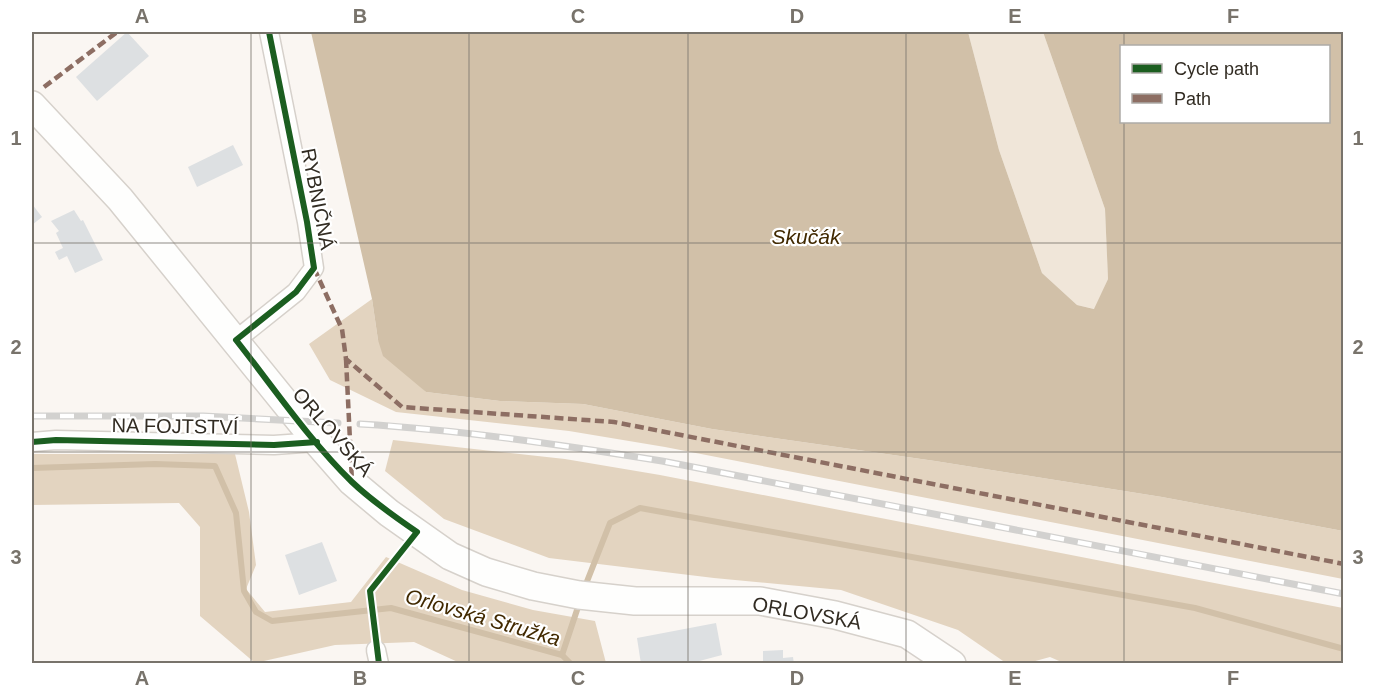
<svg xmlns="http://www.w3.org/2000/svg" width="1375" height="695" font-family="Arial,sans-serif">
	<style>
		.green { fill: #f0e6d9 }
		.forest { fill: #e3d4c0 }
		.water { fill: #d1c0a8; fill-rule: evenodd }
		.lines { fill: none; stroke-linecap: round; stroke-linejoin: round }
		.stream { stroke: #d1c0a8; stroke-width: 6 }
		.building { fill: #dde0e2 }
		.minor-casing { stroke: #d6d1cb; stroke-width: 21 }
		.secondary-casing { stroke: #d6d1cb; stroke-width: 30 }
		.minor { stroke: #fefefd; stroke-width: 18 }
		.secondary { stroke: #fefefd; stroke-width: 27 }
		.rail-casing { stroke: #d2d1cf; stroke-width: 7 }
		.rail { stroke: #fff; stroke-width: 4.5; stroke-dasharray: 14; stroke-linecap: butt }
		.quiet { stroke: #8d6e63; stroke-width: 4.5; stroke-dasharray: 9 4.5; stroke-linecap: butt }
		.cycleway-casing { stroke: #fff; stroke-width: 10 }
		.cycleway { stroke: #1b5e20; stroke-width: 6 }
		.grid { fill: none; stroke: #78736b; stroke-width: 1.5; stroke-opacity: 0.55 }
		.labels { text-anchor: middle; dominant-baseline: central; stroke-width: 4.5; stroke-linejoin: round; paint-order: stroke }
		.street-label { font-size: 20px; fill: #322c23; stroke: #fff }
		.water-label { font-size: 21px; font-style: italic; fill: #412900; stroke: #fff }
		.neatline { fill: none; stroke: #78736b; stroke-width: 2 }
		.grid-label { font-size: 20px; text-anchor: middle; font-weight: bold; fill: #78736b }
	</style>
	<rect width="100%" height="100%" fill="#faf6f2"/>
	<polygon class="green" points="968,32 1043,32 1105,209 1108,279 1095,309 1077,305 1042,273 999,150"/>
	<g class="forest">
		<polygon points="372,299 378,340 426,392 500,401 583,404 712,429 935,461 1162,497 1343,531 1343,579 665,447 569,431 396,412 330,380 309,344"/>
		<polygon points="393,440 565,459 660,475 1343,608 1343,663 1066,664 1050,657 1028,663 1006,663 958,630 841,590 714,578 549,558 444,519 385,471"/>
		<polygon points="32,454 235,454 249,512 256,565 246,589 265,612 351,602 386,557 462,590 533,610 595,621 606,663 460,663 414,642 335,645 255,663 200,616 200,527 179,503 32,505"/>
	</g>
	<path class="water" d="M 311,32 L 968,32 L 999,150 L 1042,273 L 1077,305 L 1094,309 L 1108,279 L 1105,209 L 1043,32 L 1343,32 L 1343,531 L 1162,497 L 935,461 L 712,429 L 583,404 L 500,401 L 426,392 L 383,356 L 378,340 L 372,299 ZM 1122,46 L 1328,46 L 1328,122 L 1122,122 Z"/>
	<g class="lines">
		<g class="stream">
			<polyline points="32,468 155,464 215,466 236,513 244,591 256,612 272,621 391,608 562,655 571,664"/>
			<polyline points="584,589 610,523 640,508 1195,608 1344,649"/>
			<polyline points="562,655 580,601"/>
		</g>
	</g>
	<g class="building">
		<polygon points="127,32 149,56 97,101 76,77"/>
		<polygon points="233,145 243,165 197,187 188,167"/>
		<polygon points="32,204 42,217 32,225"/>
		<polygon points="74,210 81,221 83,220 103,260 75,273 67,256 59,260 55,252 63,248 56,233 59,231 51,221"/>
		<polygon points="322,542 337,581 299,595 285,555"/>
		<polygon points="716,623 722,655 688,664 641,664 637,638"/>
		<polygon points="783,650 783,658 793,657 794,664 763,664 763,651"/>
	</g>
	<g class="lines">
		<g class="minor-casing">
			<g id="minor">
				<polyline points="236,340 296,292 314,268 307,222 269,32"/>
				<polyline points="32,442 56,440 274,445 317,442"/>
				<polyline points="376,650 379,664"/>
			</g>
		</g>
		<g class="secondary-casing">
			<polyline id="secondary" points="32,105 120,199 317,442 352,482 389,513 450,556 486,572 533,586 579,595 635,601 760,601 835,615 907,634 952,664"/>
		</g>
		<use href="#minor" class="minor"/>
		<use href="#secondary" class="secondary"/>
		<g class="rail-casing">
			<g id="rail">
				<polyline points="32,416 203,416 338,423"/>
				<path d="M 360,424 C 462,430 562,445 662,461 L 1344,594"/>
			</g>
		</g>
		<use href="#rail" class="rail"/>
		<g class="quiet">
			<polyline points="44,87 117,32"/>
			<polyline points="314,268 342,329 346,359 402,407 614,422 1344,564"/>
			<polyline points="346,359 352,482"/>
		</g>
		<g class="cycleway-casing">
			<g id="cycleway">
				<path d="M 269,32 L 307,222 L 314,268 L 296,292 L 236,340 C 274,388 309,440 352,482 C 372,501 395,517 417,532 L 370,591 L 379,664"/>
				<polyline points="32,442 56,440 274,445 317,442"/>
			</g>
		</g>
		<use href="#cycleway" class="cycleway"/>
	</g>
	<path class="grid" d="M 251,32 L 251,664M 469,32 L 469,664M 688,32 L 688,664M 906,32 L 906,664M 1124,32 L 1124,46M 1124,122 L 1124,664M 32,243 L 1344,243M 32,452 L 1344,452"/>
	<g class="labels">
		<g class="street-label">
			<text transform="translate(318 199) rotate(79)">RYBNIČNÁ</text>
			<text transform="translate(175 426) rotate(1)">NA FOJTSTVÍ</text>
			<text transform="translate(333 432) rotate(49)">ORLOVSKÁ</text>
			<text transform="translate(807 613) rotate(10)">ORLOVSKÁ</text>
		</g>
		<g class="water-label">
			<text x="806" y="236">Skučák</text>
			<text transform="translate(483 617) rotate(16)">Orlovská Stružka</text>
		</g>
	</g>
	<rect width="1375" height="695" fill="none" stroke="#ffffff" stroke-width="66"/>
	<rect x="1120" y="45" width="210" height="78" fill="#ffffff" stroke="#adaba7" stroke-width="1.5"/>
	<rect x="1132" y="64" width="30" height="9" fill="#1b5e20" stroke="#adaba7" stroke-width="1.5"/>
	<text x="1174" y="75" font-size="18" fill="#322c23">Cycle path</text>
	<rect x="1132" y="94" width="30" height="9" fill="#8d6e63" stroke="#adaba7" stroke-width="1.5"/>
	<text x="1174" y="105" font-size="18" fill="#322c23">Path</text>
	<rect x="33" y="33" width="1309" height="629" class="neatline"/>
	<g class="grid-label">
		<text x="142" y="23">A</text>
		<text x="360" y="23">B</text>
		<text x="578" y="23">C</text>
		<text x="797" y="23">D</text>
		<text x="1015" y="23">E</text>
		<text x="1233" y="23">F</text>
		<text x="16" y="145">1</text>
		<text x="1358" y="145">1</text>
		<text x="16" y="354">2</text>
		<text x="1358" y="354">2</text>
		<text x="16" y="564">3</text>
		<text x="1358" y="564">3</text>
		<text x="142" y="685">A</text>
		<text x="360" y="685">B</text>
		<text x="578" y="685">C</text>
		<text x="797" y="685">D</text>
		<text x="1015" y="685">E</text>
		<text x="1233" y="685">F</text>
	</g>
</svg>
